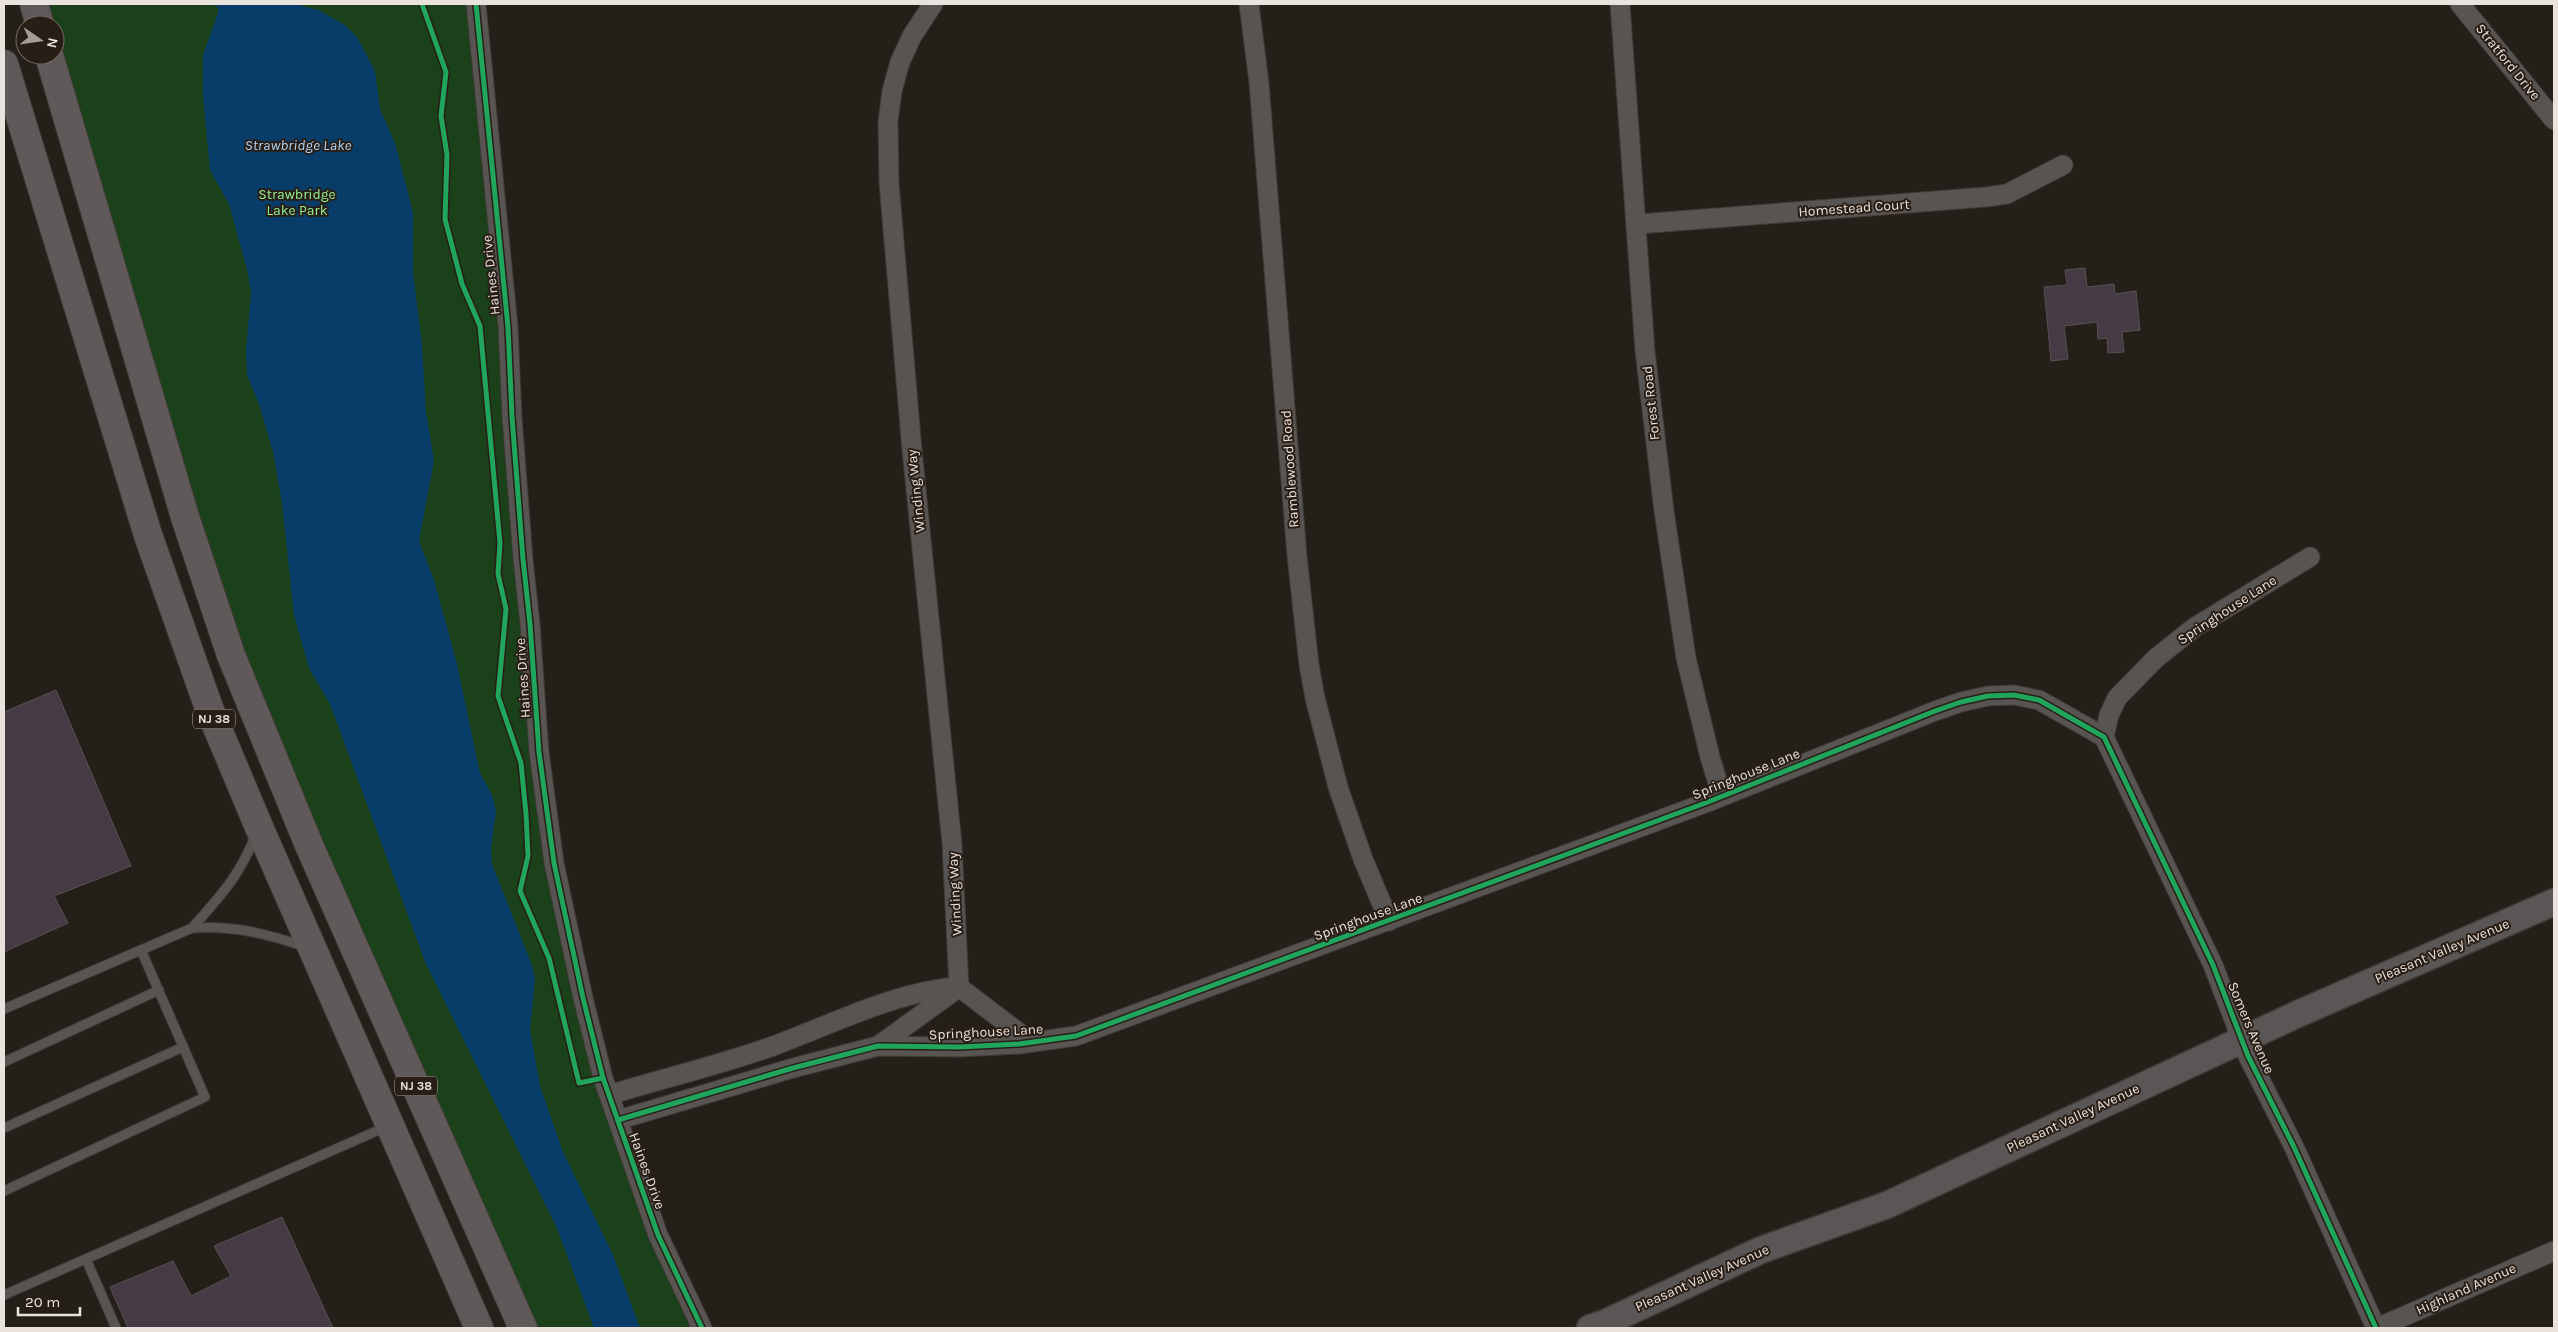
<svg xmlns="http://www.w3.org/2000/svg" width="2558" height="1332" font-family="Karla,sans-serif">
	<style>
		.green { fill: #1a411a }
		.water { fill: #083d69 }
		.building { fill: #463a45; stroke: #565252 }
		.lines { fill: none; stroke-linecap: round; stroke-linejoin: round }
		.lane-casing { stroke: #403a36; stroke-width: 11 }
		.street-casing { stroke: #403a36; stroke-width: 21 }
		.secondary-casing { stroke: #403a36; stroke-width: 29 }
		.highway-casing { stroke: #403a36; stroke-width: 30 }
		.lane { stroke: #585452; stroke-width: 9 }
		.street { stroke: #585452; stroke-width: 19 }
		.secondary { stroke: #5a5656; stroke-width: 26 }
		.highway { stroke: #5f5a59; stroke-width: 28 }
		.cycleway-casing { stroke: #291e16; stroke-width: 8 }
		.cycleway { stroke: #20a55d; stroke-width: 5 }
		.labels { text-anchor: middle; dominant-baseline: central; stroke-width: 4; stroke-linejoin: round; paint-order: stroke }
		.shield { fill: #291e16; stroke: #b0a7a1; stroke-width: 1 }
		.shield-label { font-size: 12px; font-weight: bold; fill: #eae2dc }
		.street-label { font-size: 14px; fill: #eae2dc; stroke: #291e16 }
		.park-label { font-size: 14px; fill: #94f295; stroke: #291e16 }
		.water-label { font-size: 15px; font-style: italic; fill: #b0d2f6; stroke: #291e16 }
	</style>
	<rect width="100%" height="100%" fill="#251f1a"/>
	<polygon class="green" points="34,4 475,4 539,752 618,1120 704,1328 523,1328 258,722 55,55 55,25 40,25"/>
	<polygon class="water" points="213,4 295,4 318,10 345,25 357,37 375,71 380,109 395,143 413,212 413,272 422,345 426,412 434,461 419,541 434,580 456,660 480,773 492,795 496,811 491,849 492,864 532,965 535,980 530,1030 540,1086 563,1152 613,1255 640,1328 594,1328 557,1228 426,964 330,704 309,668 294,615 282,503 273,452 259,404 247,375 246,349 251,293 248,273 229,204 210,170 203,97 203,55 218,13 218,8"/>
	<g class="building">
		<polygon points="2085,268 2087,287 2114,284 2115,294 2136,291 2140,330 2122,332 2124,352 2108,353 2107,338 2098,339 2097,322 2064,326 2068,359 2051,361 2044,287 2067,285 2065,270"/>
		<polygon points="56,690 131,866 54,896 68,923 4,952 4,712"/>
		<polygon points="282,1217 333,1328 128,1328 110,1287 173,1261 191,1296 231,1276 214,1246"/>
	</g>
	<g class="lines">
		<g class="lane-casing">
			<g id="lane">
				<path d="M 256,834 C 239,877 222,894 192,928 C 233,925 268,934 306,947"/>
				<polyline points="4,1009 192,928"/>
				<polyline points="4,1062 159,990"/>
				<polyline points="4,1128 183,1047"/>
				<polyline points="4,1191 205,1097 141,950"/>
				<polyline points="86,1259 116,1328"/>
				<polyline points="4,1295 388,1126"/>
			</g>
		</g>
		<g class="street-casing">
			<g id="street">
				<polyline points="476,4 508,327 512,417 523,559 530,624 539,752 554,863 583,998 603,1078 658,1235 702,1328"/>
				<polyline points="933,4 912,36 900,62 892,91 888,122 889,183 912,450 952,844 959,987"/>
				<polyline points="1249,4 1259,83 1297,556 1309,665 1315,698 1338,787 1363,859 1389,921"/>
				<polyline points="1620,4 1645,351 1664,511 1686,658 1710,757 1722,796"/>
				<polyline points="2460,4 2554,120"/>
				<polyline points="1638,224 1986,197 2007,194 2063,165"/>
				<polyline points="2104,737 2109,715 2117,698 2155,659 2195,627 2310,557"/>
				<polyline points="878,1046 958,988"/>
				<path d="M 609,1095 C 664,1078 721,1065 776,1045 C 832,1024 900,990 959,987 L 1031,1042"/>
				<polyline points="618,1120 793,1068 878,1046 960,1047 1019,1044 1076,1036 1708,802 1935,711 1961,702 1988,696 2014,695 2039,700 2104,737 2213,965 2248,1056 2294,1147 2376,1328"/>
				<polyline points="2377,1328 2554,1251"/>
			</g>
		</g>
		<g class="secondary-casing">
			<polyline id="secondary" points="1590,1328 1605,1323 1761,1250 1887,1205 2300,1013 2554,902"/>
		</g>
		<g class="highway-casing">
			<g id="highway">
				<polyline points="34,4 40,25"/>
				<polyline points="49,55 185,517 231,655 309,845 523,1328"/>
				<polyline points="4,64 148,535 209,708 259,827 479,1328"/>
			</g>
		</g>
		<use href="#lane" class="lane"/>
		<use href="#street" class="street"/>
		<use href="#secondary" class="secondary"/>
		<use href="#highway" class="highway"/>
		<g class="cycleway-casing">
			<g id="cycleway">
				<polyline points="422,4 446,72 441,116 447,155 445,219 462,284 480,326 500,543 498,574 506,609 498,696 521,763 526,814 528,856 520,891 549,958 579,1083 603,1078"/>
				<polyline points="476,4 508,327 512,417 523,559 530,624 539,752 554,863 583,998 603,1078 658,1235 702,1328"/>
				<polyline points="618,1120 793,1068 878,1046 960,1047 1019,1044 1076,1036 1708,802 1935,711 1961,702 1988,696 2014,695 2039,700 2104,737 2213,965 2248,1056 2294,1147 2376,1328"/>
			</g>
		</g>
		<use href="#cycleway" class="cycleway"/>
	</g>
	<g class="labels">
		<g class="shield">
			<rect x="193" y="709.5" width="42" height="19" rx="4"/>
			<rect x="395" y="1076.5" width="42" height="19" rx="4"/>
		</g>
		<g class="shield-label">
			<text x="214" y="719">NJ 38</text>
			<text x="416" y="1086">NJ 38</text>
		</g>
		<g class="street-label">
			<text transform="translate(2508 62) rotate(51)">Stratford Drive</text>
			<text transform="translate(1854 208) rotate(-4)">Homestead Court</text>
			<text transform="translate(491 275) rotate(-96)">Haines Drive</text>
			<text transform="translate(1651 403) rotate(-96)">Forest Road</text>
			<text transform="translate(1290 469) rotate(-94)">Ramblewood Road</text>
			<text transform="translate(916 491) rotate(-96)">Winding Way</text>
			<text transform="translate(2227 610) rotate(-33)">Springhouse Lane</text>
			<text transform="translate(523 678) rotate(-94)">Haines Drive</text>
			<text transform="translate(1746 774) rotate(-22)">Springhouse Lane</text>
			<text transform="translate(955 894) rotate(-93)">Winding Way</text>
			<text transform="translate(1368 917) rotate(-20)">Springhouse Lane</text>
			<text transform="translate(2442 951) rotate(-23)">Pleasant Valley Avenue</text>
			<text transform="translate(2251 1028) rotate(67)">Somers Avenue</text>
			<text transform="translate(986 1032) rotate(-3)">Springhouse Lane</text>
			<text transform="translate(2073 1118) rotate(-25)">Pleasant Valley Avenue</text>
			<text transform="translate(647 1171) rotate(70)">Haines Drive</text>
			<text transform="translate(1702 1278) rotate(-24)">Pleasant Valley Avenue</text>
			<text transform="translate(2466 1289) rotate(-24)">Highland Avenue</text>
		</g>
		<g class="park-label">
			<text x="297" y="194">Strawbridge<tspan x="297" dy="16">Lake Park</tspan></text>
		</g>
		<g class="water-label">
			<text x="298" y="145">Strawbridge Lake</text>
		</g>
	</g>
	<rect width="2558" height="1332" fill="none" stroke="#eae2dc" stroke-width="10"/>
	<g transform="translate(40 40) rotate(103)"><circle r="24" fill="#291e16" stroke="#766c65"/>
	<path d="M0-4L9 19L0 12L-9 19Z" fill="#a59e98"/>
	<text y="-8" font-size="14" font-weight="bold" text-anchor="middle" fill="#eae2dc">N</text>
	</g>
	<path d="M18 1307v8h62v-8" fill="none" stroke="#eae2dc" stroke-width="2.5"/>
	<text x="25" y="1307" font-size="15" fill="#eae2dc" stroke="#291e16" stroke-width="4" paint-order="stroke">20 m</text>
</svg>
